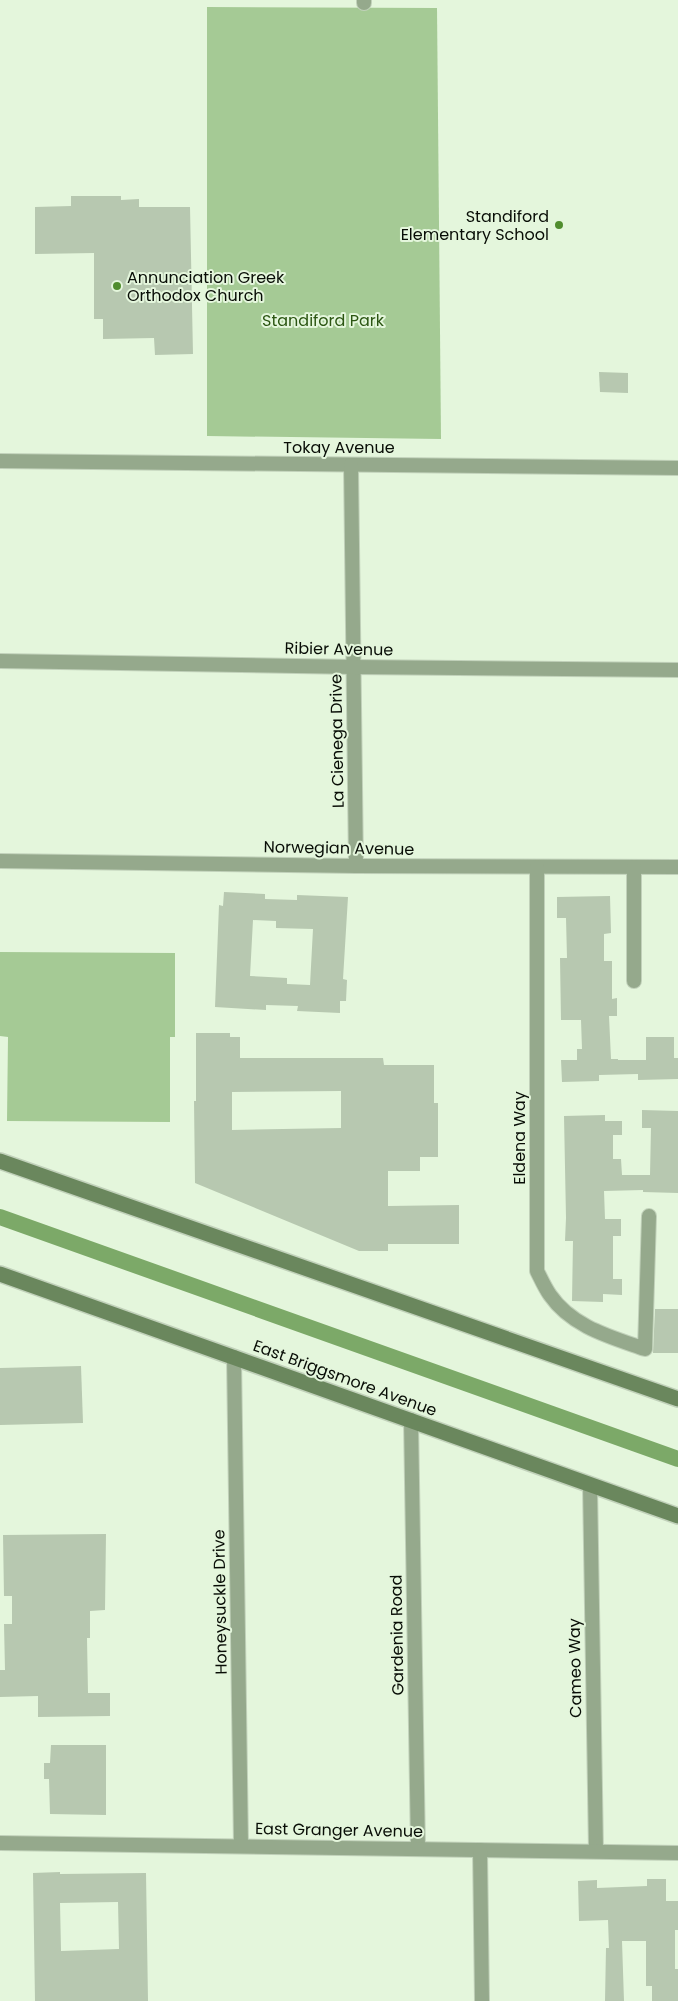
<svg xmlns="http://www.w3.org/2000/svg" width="678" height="2001" font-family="Poppins,sans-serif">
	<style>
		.green { fill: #a5ca95 }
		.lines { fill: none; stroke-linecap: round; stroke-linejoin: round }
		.canal { stroke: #7ca968; stroke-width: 16 }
		.building { fill: #b7c8b0; fill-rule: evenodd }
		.minor-casing { stroke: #c1d1ba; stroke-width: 16 }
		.secondary-casing { stroke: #c1d1ba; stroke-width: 18 }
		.minor { stroke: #95a98c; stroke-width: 14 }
		.secondary { stroke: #6a875d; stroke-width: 15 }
		.poi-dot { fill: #508d2e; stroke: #e4f6dc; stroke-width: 2 }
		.labels { text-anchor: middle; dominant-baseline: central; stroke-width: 4; stroke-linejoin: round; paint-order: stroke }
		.poi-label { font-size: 16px; fill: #080d06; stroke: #e4f6dc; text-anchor: end }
		.park-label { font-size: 16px; fill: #2b5512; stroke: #e4f6dc }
		.street-label { font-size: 16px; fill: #080d06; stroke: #e4f6dc }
	</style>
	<rect width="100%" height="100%" fill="#e4f6dc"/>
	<g class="green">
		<polygon points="207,7 437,8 441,439 207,436"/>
		<polygon points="0,952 175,953 175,1037 170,1037 170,1122 7,1121 8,1037 0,1036"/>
	</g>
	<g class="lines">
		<polyline class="canal" points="0,1217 678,1459"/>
	</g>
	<g class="building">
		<polygon points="71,196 121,196 121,200 139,199 139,207 190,207 193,354 155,355 154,338 103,339 103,319 94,319 94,253 35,254 35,207 71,206"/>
		<polygon points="599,372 628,373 628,393 600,392"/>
		<path d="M 224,892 L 265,894 L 265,899 L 297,900 L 297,895 L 348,897 L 343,979 L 347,980 L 346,1001 L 340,1001 L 340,1013 L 297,1011 L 298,1006 L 266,1005 L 266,1010 L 215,1007 L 219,905 L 223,906 ZM 253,920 L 276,921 L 276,928 L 313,929 L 310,985 L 287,984 L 287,978 L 250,976 Z"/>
		<polygon points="610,896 611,933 604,934 604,961 612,961 612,999 617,998 617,1016 609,1016 611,1059 618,1059 618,1060 646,1060 646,1037 674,1037 674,1058 678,1058 678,1079 638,1080 638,1074 599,1075 599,1081 562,1082 561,1060 577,1060 577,1049 582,1049 581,1020 561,1020 560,958 567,958 566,918 557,918 557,897"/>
		<path d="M 196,1033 L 230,1033 L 230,1037 L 240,1037 L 240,1058 L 383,1058 L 384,1065 L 434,1065 L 434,1103 L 438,1103 L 438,1157 L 420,1157 L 420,1171 L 388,1171 L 388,1206 L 459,1205 L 459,1244 L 388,1244 L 388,1251 L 359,1251 L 195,1183 L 194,1101 L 196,1101 ZM 341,1091 L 341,1128 L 232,1130 L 232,1092 Z"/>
		<polygon points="642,1110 678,1111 678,1193 643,1192 643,1190 604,1191 605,1219 621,1219 621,1236 613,1236 613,1279 622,1279 622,1295 603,1294 603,1302 572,1301 573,1241 565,1241 566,1218 564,1116 605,1115 605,1121 622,1121 622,1135 613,1135 613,1159 621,1159 622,1175 650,1175 651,1128 642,1128"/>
		<polygon points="655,1309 678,1309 678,1353 653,1353"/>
		<polygon points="81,1366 83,1423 0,1425 0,1368"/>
		<polygon points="106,1534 105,1610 90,1611 90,1638 87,1638 88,1693 110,1693 110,1716 38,1717 38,1696 0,1697 0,1670 5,1670 4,1624 12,1624 12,1596 4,1596 3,1535"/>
		<polygon points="51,1745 106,1745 106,1815 50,1814 49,1779 44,1779 44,1763 50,1763"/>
		<path d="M 60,1872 L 60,1874 L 146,1873 L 148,2001 L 35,2001 L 33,1873 ZM 118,1902 L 119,1949 L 61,1951 L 60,1903 Z"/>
		<polygon points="647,1879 666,1879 666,1901 678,1901 678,1930 675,1930 675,1969 678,1969 678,2001 652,2001 652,1986 646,1986 646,1941 622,1941 624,2001 605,2001 606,1948 609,1948 608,1920 579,1921 578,1881 597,1880 597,1888 647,1886"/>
	</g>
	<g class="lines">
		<g class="minor-casing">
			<g id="minor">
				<polyline points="364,0 364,3"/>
				<polyline points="0,461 678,468"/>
				<polyline points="351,465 356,866"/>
				<polyline points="0,661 354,667 678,670"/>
				<polyline points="0,861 356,866 678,867"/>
				<path d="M 537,867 L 537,1271 C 541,1279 545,1288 550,1295 C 572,1327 611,1337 645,1349 L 649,1216"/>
				<polyline points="634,867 634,981"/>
				<polyline points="234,1357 241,1846"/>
				<polyline points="411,1420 418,1849"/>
				<polyline points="590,1485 596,1851"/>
				<polyline points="0,1843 678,1853"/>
				<polyline points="480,1850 482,2001"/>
			</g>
		</g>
		<g class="secondary-casing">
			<g id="secondary">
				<polyline points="0,1161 678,1399"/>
				<polyline points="0,1274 678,1516"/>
			</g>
		</g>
		<use href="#minor" class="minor"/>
		<use href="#secondary" class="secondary"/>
	</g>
	<g class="poi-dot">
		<circle cx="559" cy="225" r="5"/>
		<circle cx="117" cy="286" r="5"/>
	</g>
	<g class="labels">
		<g class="poi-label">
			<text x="549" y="216">Standiford<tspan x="549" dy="18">Elementary School</tspan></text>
			<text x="127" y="277" text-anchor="start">Annunciation Greek<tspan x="127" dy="18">Orthodox Church</tspan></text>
		</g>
		<g class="park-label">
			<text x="323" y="320">Standiford Park</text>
		</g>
		<g class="street-label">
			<text x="339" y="447">Tokay Avenue</text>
			<text transform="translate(339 649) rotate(1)">Ribier Avenue</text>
			<text transform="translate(337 741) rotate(-91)">La Cienega Drive</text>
			<text transform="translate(339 848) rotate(1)">Norwegian Avenue</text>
			<text transform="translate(519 1138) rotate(-90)">Eldena Way</text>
			<text transform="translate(345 1378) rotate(20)">East Briggsmore Avenue</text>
			<text transform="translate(220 1602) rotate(-91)">Honeysuckle Drive</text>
			<text transform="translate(397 1635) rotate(-91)">Gardenia Road</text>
			<text transform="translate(575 1668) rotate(-91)">Cameo Way</text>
			<text transform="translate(339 1830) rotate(1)">East Granger Avenue</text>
		</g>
	</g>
</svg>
